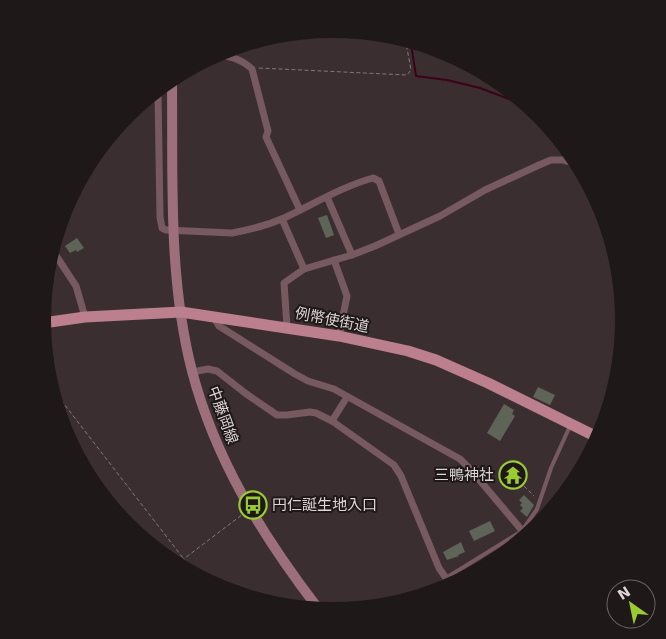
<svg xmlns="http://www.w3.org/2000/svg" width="666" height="639" font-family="'DejaVu Sans','Noto Sans JP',sans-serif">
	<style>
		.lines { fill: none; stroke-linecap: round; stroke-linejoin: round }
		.stream { stroke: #3d021a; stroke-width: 2 }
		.building { fill: #5f6458 }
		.path { stroke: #83787a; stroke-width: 1; stroke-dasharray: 4 2.5; stroke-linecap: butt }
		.service { stroke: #775960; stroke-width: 4 }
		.minor { stroke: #775960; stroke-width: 7 }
		.secondary { stroke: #9d6f7a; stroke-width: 10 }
		.primary { stroke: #bb7f8d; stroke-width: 11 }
		.labels { text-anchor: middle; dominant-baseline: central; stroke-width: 4; stroke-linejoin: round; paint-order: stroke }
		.street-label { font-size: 15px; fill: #ded5d7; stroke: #1e1819 }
		.poi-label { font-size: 15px; fill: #ded5d7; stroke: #1e1819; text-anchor: end }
	</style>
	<rect width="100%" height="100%" fill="#3b2e31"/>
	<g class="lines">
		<polyline class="stream" points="411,44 416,76 447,80 480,88 525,105"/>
	</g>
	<g class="building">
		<polygon points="327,215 334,235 326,238 318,218"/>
		<polygon points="77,238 84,248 77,252 76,250 70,253 65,246"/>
		<polygon points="538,387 555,395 550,405 533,397"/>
		<polygon points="504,404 514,410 512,414 515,416 500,441 487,433"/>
		<polygon points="524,495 534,505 527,517 520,511 523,508 520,505 522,503 519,500"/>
		<polygon points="490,521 495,531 474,541 469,531"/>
		<polygon points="461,542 465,552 458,555 459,556 447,560 443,552"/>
	</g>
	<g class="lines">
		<g class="path">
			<polyline points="259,68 407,75 411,70 406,43"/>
			<polyline points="57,395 190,567"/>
			<polyline points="60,409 65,405"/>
			<polyline points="524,486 534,496"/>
			<polyline points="181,561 243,514"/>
			<polyline points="430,591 441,583"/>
		</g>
		<polyline class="service" points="446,578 522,531 537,509 551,468 570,426"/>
		<g class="minor">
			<path d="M 217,54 C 231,57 242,59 252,69 L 268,131 L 266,137 L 300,210"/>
			<path d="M 158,93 L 160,217 L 162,228 L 166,230 L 232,233 C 249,230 268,225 284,218 C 314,204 341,187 373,178 L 379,181 L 399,234"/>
			<polyline points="327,197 352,255"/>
			<polyline points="282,219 304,269"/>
			<polyline points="55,254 76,286 85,317"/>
			<polyline points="334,260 347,296 339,336"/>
			<polyline points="213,316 219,326 295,374 308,381 334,389 460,459 471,470 525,534"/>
			<polyline points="287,327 284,283 304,269 352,255 375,246 440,216 485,190 539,165 551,160 563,160 571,162"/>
			<polyline points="192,372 208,369 217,371 245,393 277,415 287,415 310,412 316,413 332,421 394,465 401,476 439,568 450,584"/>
			<polyline points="332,421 347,397"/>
		</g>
		<path class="secondary" d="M 172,84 C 173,179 168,278 192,371 C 215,459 262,535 317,607"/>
		<polyline class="primary" points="43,323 85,317 181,312 339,336 408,351 436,360 488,383 597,437"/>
	</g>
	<defs>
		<g id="temple-ring" transform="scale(1.4375)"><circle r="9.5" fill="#1e1819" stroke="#9bcb33" stroke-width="1.5"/><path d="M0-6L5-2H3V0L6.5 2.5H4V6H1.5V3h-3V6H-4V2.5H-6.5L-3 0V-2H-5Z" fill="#9bcb33"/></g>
		<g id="bus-ring" transform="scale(1.4375)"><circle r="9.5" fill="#1e1819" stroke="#9bcb33" stroke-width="1.5"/><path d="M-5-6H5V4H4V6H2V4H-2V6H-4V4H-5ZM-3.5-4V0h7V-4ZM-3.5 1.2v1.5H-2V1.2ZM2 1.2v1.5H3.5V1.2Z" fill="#9bcb33"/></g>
	</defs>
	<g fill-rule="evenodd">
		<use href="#temple-ring" x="513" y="475"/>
		<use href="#bus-ring" x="253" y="505"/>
	</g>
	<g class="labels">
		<g class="street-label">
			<text transform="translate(332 320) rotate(11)">例幣使街道</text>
			<text transform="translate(223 415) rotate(70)">中藤岡線</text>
		</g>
		<g class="poi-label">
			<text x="494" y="475">三鴨神社</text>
			<text x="272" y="505" text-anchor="start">円仁誕生地入口</text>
		</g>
	</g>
	<path d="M0 0H666V639H0ZM51 320a282 282 0 1 1 564 0a282 282 0 1 1-564 0Z" fill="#1e1819" fill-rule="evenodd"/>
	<g transform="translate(631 604) rotate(327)"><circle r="24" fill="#1e1819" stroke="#6b6465"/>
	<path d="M0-4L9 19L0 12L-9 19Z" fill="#9bcb33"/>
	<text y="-8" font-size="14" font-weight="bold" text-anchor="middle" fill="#ded5d7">N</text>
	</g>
</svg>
